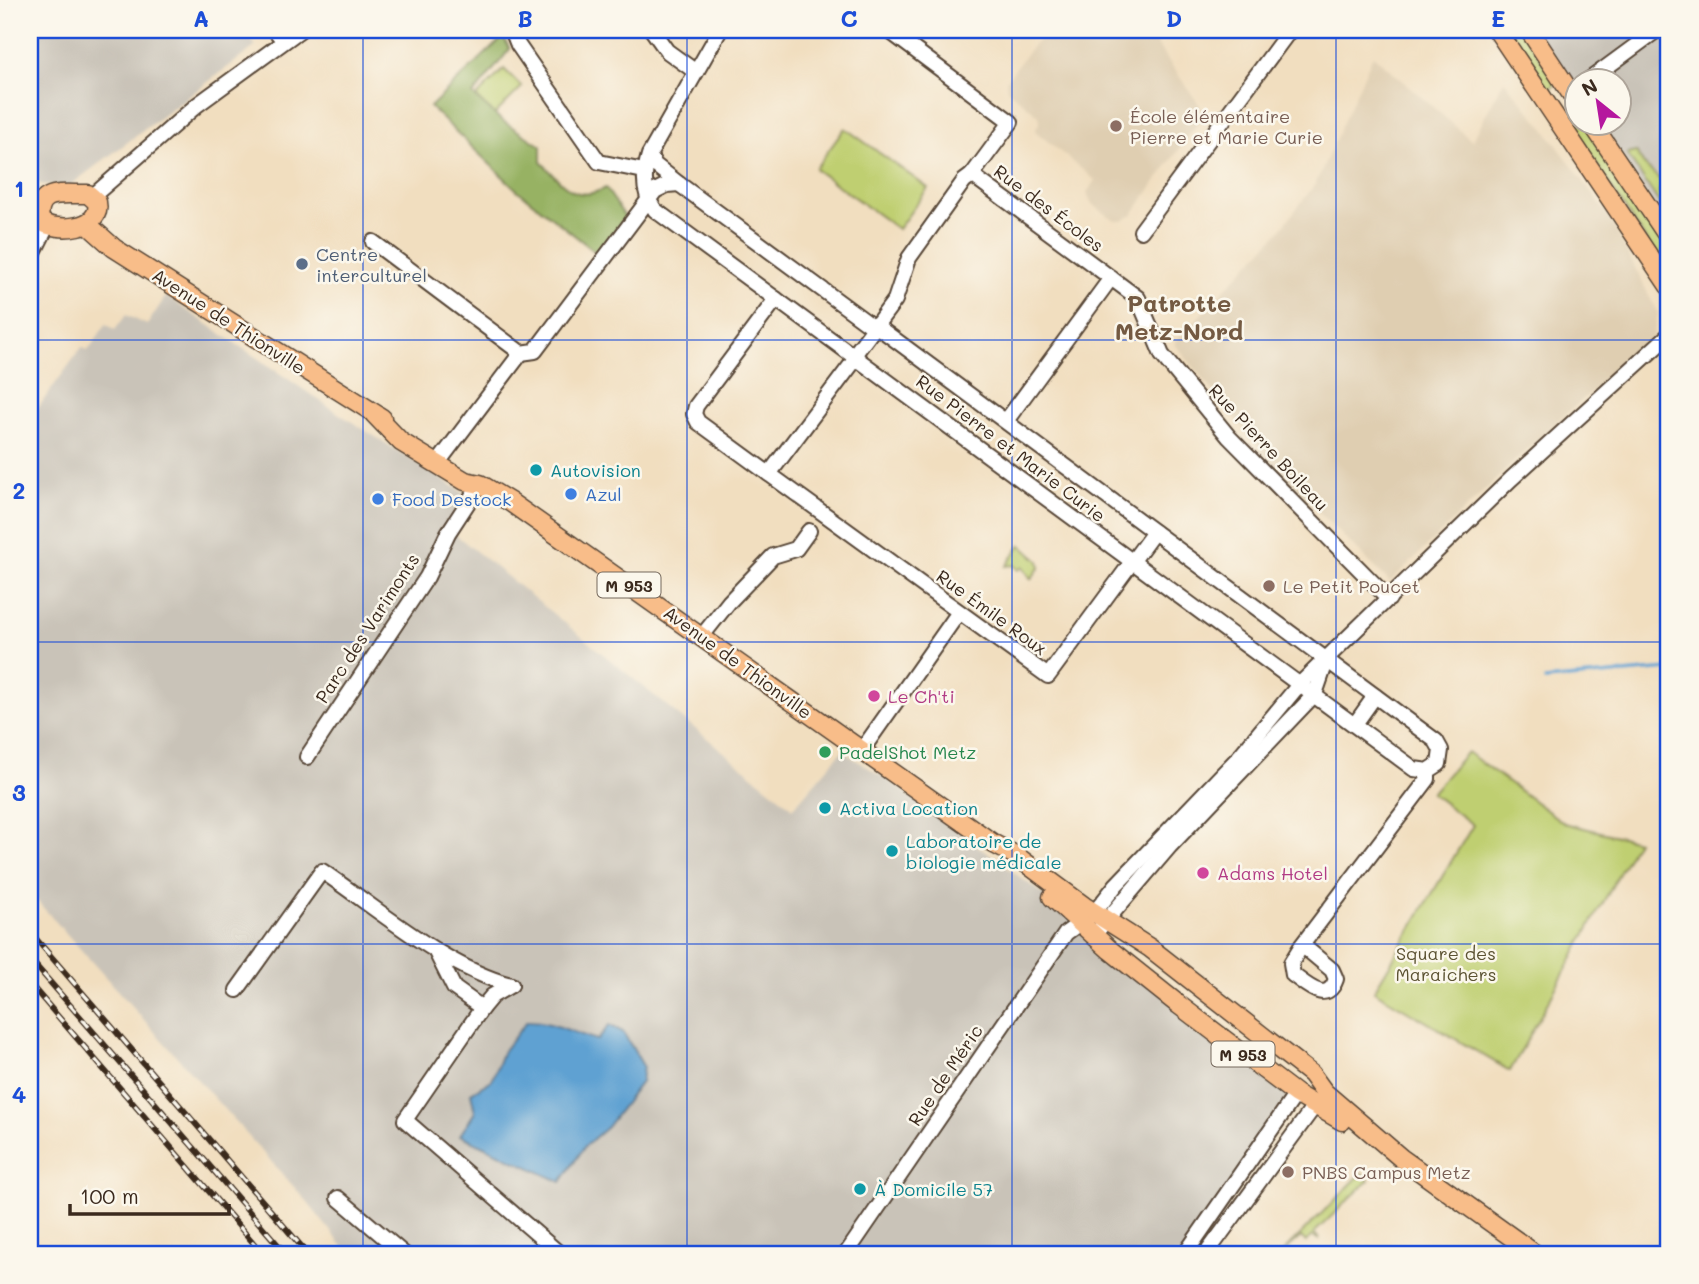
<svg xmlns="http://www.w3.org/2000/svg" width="1699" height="1284" font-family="Mali,sans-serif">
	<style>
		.built { fill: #dfceb1 }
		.industrial { fill: #c9c3b8 }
		.green { fill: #bfcf71; stroke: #7d7c48; stroke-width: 2 }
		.forest { fill: #97b263; stroke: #696e40; stroke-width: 2 }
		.water { fill: #5ea1d2; stroke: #4c6678; stroke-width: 2 }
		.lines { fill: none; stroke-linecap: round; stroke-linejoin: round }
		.stream { stroke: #5ea1d2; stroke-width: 3.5 }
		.minor-casing { stroke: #564536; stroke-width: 18 }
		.major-casing { stroke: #564536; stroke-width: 21 }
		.minor { stroke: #fff; stroke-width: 14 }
		.major { stroke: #f8bd89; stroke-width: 18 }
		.rail-casing { stroke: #3b2a1e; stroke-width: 6 }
		.rail { stroke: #fbf7ec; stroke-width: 3.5; stroke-dasharray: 10; stroke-linecap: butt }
		.grid { fill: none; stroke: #1d4ed8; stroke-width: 2; stroke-opacity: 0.55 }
		.education-dot { fill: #8d6e63; stroke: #fbf7ec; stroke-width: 2.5 }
		.service-dot { fill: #5c6f8a; stroke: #fbf7ec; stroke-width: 2.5 }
		.culture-dot { fill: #0f9aa8; stroke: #fbf7ec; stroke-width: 2.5 }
		.shop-dot { fill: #3f7fe0; stroke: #fbf7ec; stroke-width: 2.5 }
		.hotel-dot { fill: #d1479c; stroke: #fbf7ec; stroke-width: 2.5 }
		.leisure-dot { fill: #2e9e5b; stroke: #fbf7ec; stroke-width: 2.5 }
		.labels { text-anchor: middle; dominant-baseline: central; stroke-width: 5; stroke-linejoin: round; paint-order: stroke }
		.shield { fill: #fbf7ec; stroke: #75685c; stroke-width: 2 }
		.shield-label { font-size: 16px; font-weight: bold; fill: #3b2a1e }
		.education-label { font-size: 18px; fill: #785e54; stroke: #fbf7ec; text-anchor: start }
		.street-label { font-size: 18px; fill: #3b2a1e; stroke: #fbf7ec }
		.service-label { font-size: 18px; fill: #4e5e75; stroke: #fbf7ec; text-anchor: start }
		.culture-label { font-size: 18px; fill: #0d838f; stroke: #fbf7ec; text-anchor: start }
		.shop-label { font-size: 18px; fill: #366cbe; stroke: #fbf7ec; text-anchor: start }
		.hotel-label { font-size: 18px; fill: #b23c85; stroke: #fbf7ec; text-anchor: start }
		.leisure-label { font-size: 18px; fill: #27864d; stroke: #fbf7ec; text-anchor: start }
		.park-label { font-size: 18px; fill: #5c5333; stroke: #fbf7ec }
		.district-label { font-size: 24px; font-weight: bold; fill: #745a42; stroke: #fbf7ec }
		.neatline { fill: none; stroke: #1d4ed8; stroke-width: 2.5 }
		.grid-label { font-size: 23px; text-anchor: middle; font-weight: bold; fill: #1d4ed8 }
	</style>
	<rect width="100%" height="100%" fill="#fbf7ec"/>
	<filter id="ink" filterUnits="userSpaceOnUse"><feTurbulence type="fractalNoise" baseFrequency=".0143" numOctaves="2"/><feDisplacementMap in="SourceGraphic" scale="14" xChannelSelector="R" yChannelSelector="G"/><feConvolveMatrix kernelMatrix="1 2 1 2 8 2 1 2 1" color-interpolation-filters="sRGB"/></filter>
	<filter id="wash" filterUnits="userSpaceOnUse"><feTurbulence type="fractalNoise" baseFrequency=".00686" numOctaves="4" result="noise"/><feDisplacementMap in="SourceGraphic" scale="28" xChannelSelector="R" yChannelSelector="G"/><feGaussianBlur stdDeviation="1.57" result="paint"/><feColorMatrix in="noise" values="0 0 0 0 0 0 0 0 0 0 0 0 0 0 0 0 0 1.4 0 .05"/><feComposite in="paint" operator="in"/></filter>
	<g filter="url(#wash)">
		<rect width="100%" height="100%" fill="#f1debf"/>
		<g class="built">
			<polygon points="1040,30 1140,30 1155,42 1205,113 1132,215 1123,220 1115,220 1092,204 1087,193 1095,180 1035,131 1040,121 1039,116 1007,89 1006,81 1033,45 1047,35"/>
			<polygon points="1373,55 1472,141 1504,80 1545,129 1608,215 1658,313 1653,338 1538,439 1390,582 1285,479 1174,343 1278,233 1316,183"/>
		</g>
		<g class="industrial">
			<polygon points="30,30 241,30 256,46 69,186 40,184 30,177"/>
			<polygon points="1529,30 1669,30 1669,238 1591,123 1618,122 1618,80 1576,80 1576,101"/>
			<polygon points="166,296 338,413 462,492 464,498 446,527 793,808 842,751 891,782 1051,900 1287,1094 1287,1107 1185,1254 349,1254 303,1197 30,893 30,419 82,347 88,351 106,324 115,330 126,315 147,325"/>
		</g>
		<g class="green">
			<polygon points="1503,30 1522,30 1556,82 1551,88 1546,88"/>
			<polygon points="504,69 522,87 494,115 476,97"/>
			<polygon points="1575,111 1576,122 1585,123 1669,247 1669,275 1566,118 1567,114"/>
			<polygon points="845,128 928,188 898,229 815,169"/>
			<polygon points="1636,152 1645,166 1663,182 1659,192 1669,197 1669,218 1627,154"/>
			<polygon points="1021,545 1039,561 1040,567 1031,579 1023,567 1018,570 1014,565 1006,566"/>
			<polygon points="1467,752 1564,823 1637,841 1510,1071 1374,991 1473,825 1431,793"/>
			<polygon points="1362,1173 1369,1180 1314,1233 1320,1240 1312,1236 1306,1242 1301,1237 1281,1254"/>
		</g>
		<path class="forest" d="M 503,37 L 510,49 L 473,95 L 500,119 L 541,146 L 541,162 C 564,184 573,204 606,188 L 625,217 L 597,253 L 517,190 L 430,107 Z"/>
		<path class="water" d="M 527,1021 C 554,1021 571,1033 598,1040 L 609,1025 L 623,1032 L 639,1059 L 643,1066 L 641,1082 L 607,1127 L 585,1146 L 561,1182 L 460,1135 L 475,1112 L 471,1093 L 492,1080 L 502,1053 Z"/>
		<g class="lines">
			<polyline class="stream" points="1545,680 1669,669"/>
		</g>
	</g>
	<g filter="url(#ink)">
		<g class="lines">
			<g class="minor-casing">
				<g id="minor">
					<polyline points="275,30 284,41"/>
					<polyline points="512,30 518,45 599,162 644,171"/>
					<polyline points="652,30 667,51 696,72"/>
					<polyline points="888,30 1011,122 972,175 1138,298 1162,355 1229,437 1389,599"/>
					<polyline points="1589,80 1657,30"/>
					<path d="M 649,155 L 655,165 L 679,184 L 869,324 L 882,330 L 1436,741 L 1441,750 L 1439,764 L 1428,771 L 1414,769 L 655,210 C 642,193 643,174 649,155 L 720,30"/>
					<polyline points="93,196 197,105 300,30"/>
					<polyline points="1141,231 1290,30"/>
					<polyline points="373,242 521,353"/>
					<polyline points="30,260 47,226"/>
					<polyline points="776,299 696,406 694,414 698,422 769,474 857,357"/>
					<polyline points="521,353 535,351 655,191 667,185 679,184"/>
					<polyline points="854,355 895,300 909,258 964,181 972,175"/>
					<polyline points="1006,421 1111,278"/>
					<polyline points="437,464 521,353"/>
					<polyline points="769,474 1048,676 1154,532"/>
					<polyline points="702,636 729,602 773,556 796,549 809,531"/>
					<polyline points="1355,724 1375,696"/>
					<polyline points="862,750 959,612"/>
					<polyline points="307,757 427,577 448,533 480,484"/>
					<polyline points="1094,935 1170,846 1315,694 1326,662"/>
					<path d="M 1302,945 L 1332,970 L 1336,979 C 1327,1005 1307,985 1293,975 L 1291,963 L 1302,945 L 1428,779 L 1428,771"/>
					<polyline points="436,952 454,988 482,1008"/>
					<polyline points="511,985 492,996 482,1008 405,1120 560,1254"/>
					<path d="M 237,990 L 322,871 C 378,909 446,968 511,985"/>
					<polyline points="338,1198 404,1254"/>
					<polyline points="846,1254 1066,933 1094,913 1116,885 1238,758 1298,686 1511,479 1669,335"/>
					<polyline points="1185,1254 1296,1094"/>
					<polyline points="1206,1254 1316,1104"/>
				</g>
			</g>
			<g class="major-casing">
				<g id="major">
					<polyline points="1497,30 1669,286"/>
					<polyline points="1529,30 1576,101"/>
					<polyline points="1591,122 1669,238"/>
					<path d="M 88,194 L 97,202 C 103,229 57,233 40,221 C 35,187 64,195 88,194 Z"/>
					<polyline points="87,224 114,248 382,418"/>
					<polyline points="374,414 401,442 465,481 480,484 510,502 994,844 1015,855 1084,906 1150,948 1311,1074 1324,1092 1401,1158 1535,1254"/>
					<polyline points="1052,897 1110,950 1179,1005 1296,1094 1342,1121"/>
				</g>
			</g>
			<use href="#minor" class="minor"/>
			<use href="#major" class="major"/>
			<g class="rail-casing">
				<g id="rail">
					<polyline points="30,932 308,1254"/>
					<polyline points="30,959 286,1254"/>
					<polyline points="30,984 263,1254"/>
				</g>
			</g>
			<use href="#rail" class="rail"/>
		</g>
	</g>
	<path class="grid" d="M 363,30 L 363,1254M 687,30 L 687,1254M 1012,30 L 1012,1254M 1336,30 L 1336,1254M 30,340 L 1669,340M 30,642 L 1669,642M 30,944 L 1669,944"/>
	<g class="education-dot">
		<circle cx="1116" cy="126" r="7"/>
		<circle cx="1269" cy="586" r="7"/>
		<circle cx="1288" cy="1172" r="7"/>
	</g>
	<circle class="service-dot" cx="302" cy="264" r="7"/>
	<g class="culture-dot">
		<circle cx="536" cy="470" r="7"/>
		<circle cx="825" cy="808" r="7"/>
		<circle cx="892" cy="851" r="7"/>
		<circle cx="860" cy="1189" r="7"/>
	</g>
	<g class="shop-dot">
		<circle cx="571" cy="494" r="7"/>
		<circle cx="378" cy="499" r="7"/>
	</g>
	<g class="hotel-dot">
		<circle cx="874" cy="696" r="7"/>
		<circle cx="1203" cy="873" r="7"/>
	</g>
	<circle class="leisure-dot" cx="825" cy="752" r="7"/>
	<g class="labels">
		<g class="shield">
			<rect x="597.5" y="572.5" width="63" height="25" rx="5"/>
			<rect x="1211.5" y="1041.5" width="63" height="25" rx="5"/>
		</g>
		<g class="shield-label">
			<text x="629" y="585">M 953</text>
			<text x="1243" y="1054">M 953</text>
		</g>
		<g class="education-label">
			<text x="1130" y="116">École élémentaire<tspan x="1130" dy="21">Pierre et Marie Curie</tspan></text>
			<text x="1283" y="586">Le Petit Poucet</text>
			<text x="1302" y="1172">PNBS Campus Metz</text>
		</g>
		<g class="street-label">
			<text transform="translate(1049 208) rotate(37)">Rue des Écoles</text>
			<text transform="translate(229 321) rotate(33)">Avenue de Thionville</text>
			<text transform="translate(1269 447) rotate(47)">Rue Pierre Boileau</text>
			<text transform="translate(1011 448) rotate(37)">Rue Pierre et Marie Curie</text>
			<text transform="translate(992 612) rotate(36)">Rue Émile Roux</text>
			<text transform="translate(367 628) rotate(-57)">Parc des Varimonts</text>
			<text transform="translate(738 662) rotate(36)">Avenue de Thionville</text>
			<text transform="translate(945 1075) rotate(-56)">Rue de Méric</text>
		</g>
		<g class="service-label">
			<text x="316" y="254">Centre<tspan x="316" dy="21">interculturel</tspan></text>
		</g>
		<g class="culture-label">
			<text x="550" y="470">Autovision</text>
			<text x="839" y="808">Activa Location</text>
			<text x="906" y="841">Laboratoire de<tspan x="906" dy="21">biologie médicale</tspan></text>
			<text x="874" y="1189">À Domicile 57</text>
		</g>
		<g class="shop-label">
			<text x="585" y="494">Azul</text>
			<text x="392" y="499">Food Destock</text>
		</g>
		<g class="hotel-label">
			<text x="888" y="696">Le Ch'ti</text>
			<text x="1217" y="873">Adams Hotel</text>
		</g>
		<g class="leisure-label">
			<text x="839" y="752">PadelShot Metz</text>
		</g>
		<g class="park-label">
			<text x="1446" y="953">Square des<tspan x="1446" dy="21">Maraichers</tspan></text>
		</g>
		<g class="district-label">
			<text x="1179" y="302">Patrotte<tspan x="1179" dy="28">Metz-Nord</tspan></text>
		</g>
	</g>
	<rect width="1699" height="1284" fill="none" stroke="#fbf7ec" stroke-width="77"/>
	<g transform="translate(1598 102) rotate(330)"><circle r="33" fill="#fbf7ec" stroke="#aea59a" stroke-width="2"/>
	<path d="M0-5L12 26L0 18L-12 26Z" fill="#b5179e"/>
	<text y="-10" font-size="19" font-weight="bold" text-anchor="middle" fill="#3b2a1e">N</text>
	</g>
	<path d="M70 1204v10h159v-10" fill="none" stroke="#3b2a1e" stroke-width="3.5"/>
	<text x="80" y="1204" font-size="21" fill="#3b2a1e" stroke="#fbf7ec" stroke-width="5" paint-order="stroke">100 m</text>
	<rect x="38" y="38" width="1622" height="1208" class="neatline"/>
	<g class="grid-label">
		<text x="201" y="27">A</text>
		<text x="525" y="27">B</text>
		<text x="849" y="27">C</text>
		<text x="1174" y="27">D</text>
		<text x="1498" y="27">E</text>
		<text x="19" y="197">1</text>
		<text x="19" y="499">2</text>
		<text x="19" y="801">3</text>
		<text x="19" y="1103">4</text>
	</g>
</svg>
